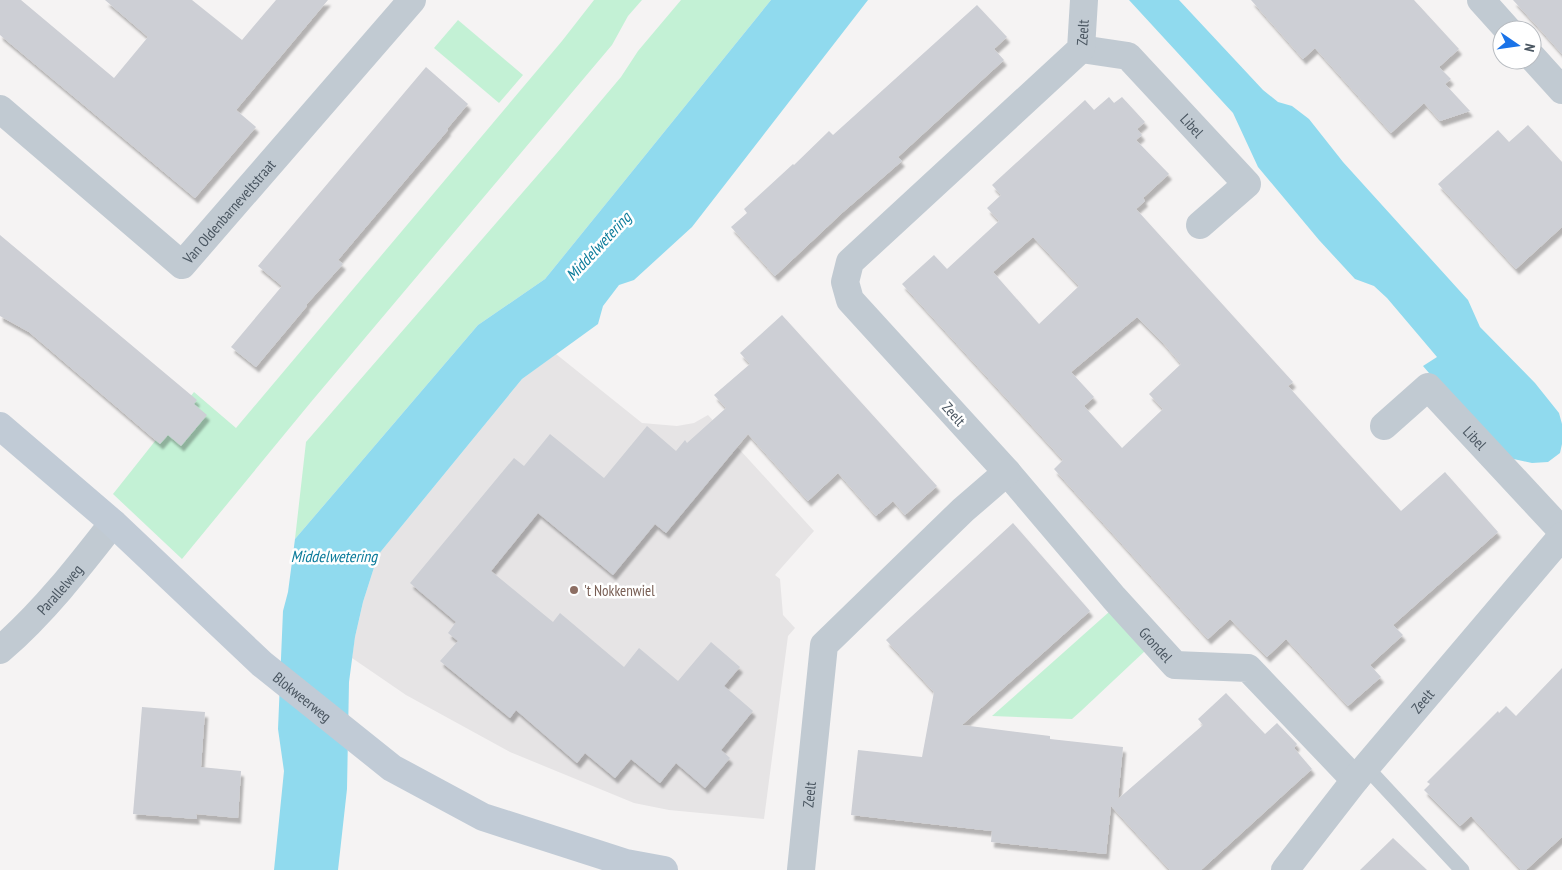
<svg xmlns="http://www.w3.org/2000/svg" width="1562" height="870" font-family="'PT Sans Narrow',sans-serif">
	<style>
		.education { fill: #e6e4e5 }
		.green { fill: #c3f1d5 }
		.water { fill: #90daee }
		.building { fill: #cdcfd5; fill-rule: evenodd; filter: url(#shadow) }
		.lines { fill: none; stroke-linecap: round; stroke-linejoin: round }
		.lane { stroke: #c1cad2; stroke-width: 15 }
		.street { stroke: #c1cad2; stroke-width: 28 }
		.secondary { stroke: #c1cbd6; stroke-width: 28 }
		.education-dot { fill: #8d6e63; stroke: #fff; stroke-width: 2 }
		.labels { text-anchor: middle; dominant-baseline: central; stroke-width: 5; stroke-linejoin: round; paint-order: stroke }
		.street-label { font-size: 15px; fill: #4a5661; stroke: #fff }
		.education-label { font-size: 15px; fill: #785e54; stroke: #fff; text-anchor: start }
		.water-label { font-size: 16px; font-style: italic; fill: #0c7c9b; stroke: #fff }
	</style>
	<defs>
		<filter id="shadow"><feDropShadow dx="3" dy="5.5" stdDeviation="1" flood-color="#0004"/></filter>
	</defs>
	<rect width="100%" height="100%" fill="#f5f3f3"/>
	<polygon class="education" points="556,354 642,423 677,426 694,423 708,415 814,531 775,575 780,579 783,615 795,628 788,636 764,819 669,810 634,803 510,752 406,695 352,658 355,637 363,602 378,555 522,379"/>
	<g class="green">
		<polygon points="594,0 642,0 628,16 612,45 311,402 182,559 113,494 194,392 236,428 562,41"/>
		<polygon points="681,0 771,0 545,279 478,325 295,539 306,442 556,154 621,77 638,51"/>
		<polygon points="458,20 523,75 499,103 434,48"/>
		<polygon points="1109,612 1146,650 1081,711 1072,719 992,716"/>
	</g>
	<g class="water">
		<polygon points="771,0 868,0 692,227 634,280 619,285 603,306 598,324 522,379 378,555 363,602 355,637 349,682 347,789 338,870 274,870 284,771 278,729 283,611 288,592 295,539 478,325 545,279"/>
		<polygon points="1129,0 1179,0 1263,90 1278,102 1292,106 1309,119 1343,162 1468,300 1480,327 1535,383 1559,413 1562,424 1562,444 1560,453 1548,462 1532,463 1509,458 1490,444 1423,366 1437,357 1387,298 1374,286 1355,279 1319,240 1258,167 1233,113"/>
	</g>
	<g class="building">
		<polygon points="0,0 21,0 114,78 148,37 105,0 192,0 242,40 276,0 328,0 236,110 256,127 195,198 0,35"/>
		<polygon points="1251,0 1414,0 1459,49 1439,67 1451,79 1445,84 1470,111 1440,121 1424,103 1391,133 1315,48 1303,59"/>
		<polygon points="1513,0 1562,0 1562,54 1537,26"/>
		<polygon points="977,5 1007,37 994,49 1004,60 898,157 902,161 842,213 775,276 731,227 747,213 744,209 793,164 794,165 829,131 833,135"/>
		<polygon points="426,67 468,104 447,129 448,130 338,260 343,264 306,305 307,306 256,367 231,347 282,286 258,266"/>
		<path d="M 1109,97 L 1114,103 L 1122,97 L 1145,122 L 1137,129 L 1142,135 L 1136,140 L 1169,174 L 1143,198 L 1145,201 L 1136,209 L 1293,382 L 1288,386 L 1339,443 L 1401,511 L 1445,472 L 1498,532 L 1393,625 L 1403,635 L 1370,665 L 1381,677 L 1348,706 L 1286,639 L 1267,657 L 1230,619 L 1208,639 L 1054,469 L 1063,460 L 902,284 L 934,255 L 947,269 L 999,221 L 987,208 L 1001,195 L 992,185 L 1085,100 L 1094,110 ZM 1033,237 L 1079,286 L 1039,324 L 993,272 ZM 1137,317 L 1163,343 L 1181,364 L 1149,394 L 1163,409 L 1122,448 L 1084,406 L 1094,397 L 1071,372 Z"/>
		<polygon points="1528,125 1562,162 1562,227 1516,269 1438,184 1498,130 1509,142"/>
		<polygon points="0,235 197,400 194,404 207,415 181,446 168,435 160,444 29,332 0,316"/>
		<polygon points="782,315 937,486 905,515 893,501 876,516 838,473 808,501 748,434 666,533 655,524 613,575 538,513 491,571 553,622 560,613 624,667 639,648 678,681 711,642 740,667 724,686 753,711 721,750 730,758 705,788 676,763 660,783 631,759 615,778 585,753 577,763 516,710 510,718 440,661 458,641 448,633 456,622 410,583 514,458 524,466 550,434 604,478 647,426 676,451 685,440 687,443 726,408 714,395 750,364 740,353"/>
		<polygon points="1013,523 1090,611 962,725 1050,736 1050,739 1123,747 1118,799 1203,725 1198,719 1226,693 1265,734 1277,723 1297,744 1294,748 1312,769 1201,870 1170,870 1111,806 1106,854 991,842 992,831 851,815 858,750 922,757 934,692 886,640"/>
		<polygon points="1562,668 1562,837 1526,870 1521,870 1471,816 1460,826 1424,790 1430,784 1427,782 1498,711 1499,713 1506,706 1516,716"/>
		<polygon points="142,707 205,712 201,767 241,771 238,818 196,814 197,819 133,814"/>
		<polygon points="1393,838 1427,870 1360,870"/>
	</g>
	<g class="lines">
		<polyline class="lane" points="1366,767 1462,870"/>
		<g class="street">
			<polyline points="1481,0 1508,30"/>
			<path id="s1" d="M 1081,49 L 1128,56 L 1247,184 L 1200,225"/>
			<polyline points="1532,57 1562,90"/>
			<path id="s2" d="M 0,109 L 182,265 L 412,0"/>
			<path id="s3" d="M 1384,426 L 1428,387 L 1562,531"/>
			<path id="s4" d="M 1007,472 L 1114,598 L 1175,665 L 1248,668 L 1355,780"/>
			<path id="s5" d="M 0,650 C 43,613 78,568 113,523"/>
			<path id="s6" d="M 801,870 L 824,645 L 963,510 L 1007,472 L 850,300 L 845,282 L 850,262 L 1081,49 L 1084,0"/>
			<path id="s7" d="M 1285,870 L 1355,780 L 1562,536"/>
		</g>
		<path class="secondary" id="s8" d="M 0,426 L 113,523 L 262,664 L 392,768 L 483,817 L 626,863 L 664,870"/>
	</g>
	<circle class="education-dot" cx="574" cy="590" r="5"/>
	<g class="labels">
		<g class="street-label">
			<text stroke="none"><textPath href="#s6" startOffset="1081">Zeelt</textPath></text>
			<text stroke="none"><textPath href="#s1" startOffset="142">Libel</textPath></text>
			<text stroke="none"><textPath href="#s2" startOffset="311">Van Oldenbarneveltstraat</textPath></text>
			<text transform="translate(954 414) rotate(48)">Zeelt</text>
			<text stroke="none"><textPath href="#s3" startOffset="128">Libel</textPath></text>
			<text stroke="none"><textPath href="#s5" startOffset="85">Parallelweg</textPath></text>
			<text stroke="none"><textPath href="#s4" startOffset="228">Grondel</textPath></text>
			<text stroke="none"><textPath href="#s8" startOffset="406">Blokweerweg</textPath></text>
			<text stroke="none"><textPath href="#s7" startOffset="218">Zeelt</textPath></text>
			<text stroke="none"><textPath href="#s6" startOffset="76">Zeelt</textPath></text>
		</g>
		<g class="education-label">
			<text x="584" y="590">'t Nokkenwiel</text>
		</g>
		<g class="water-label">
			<text transform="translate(598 246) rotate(-47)">Middelwetering</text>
			<text x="334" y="556">Middelwetering</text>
		</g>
	</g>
	<g transform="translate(1517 45) rotate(103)"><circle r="24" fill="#ffffff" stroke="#b7bbc0"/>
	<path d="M0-4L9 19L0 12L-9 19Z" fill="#1a73e8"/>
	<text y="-8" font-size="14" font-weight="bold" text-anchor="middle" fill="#4a5661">N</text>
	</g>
</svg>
